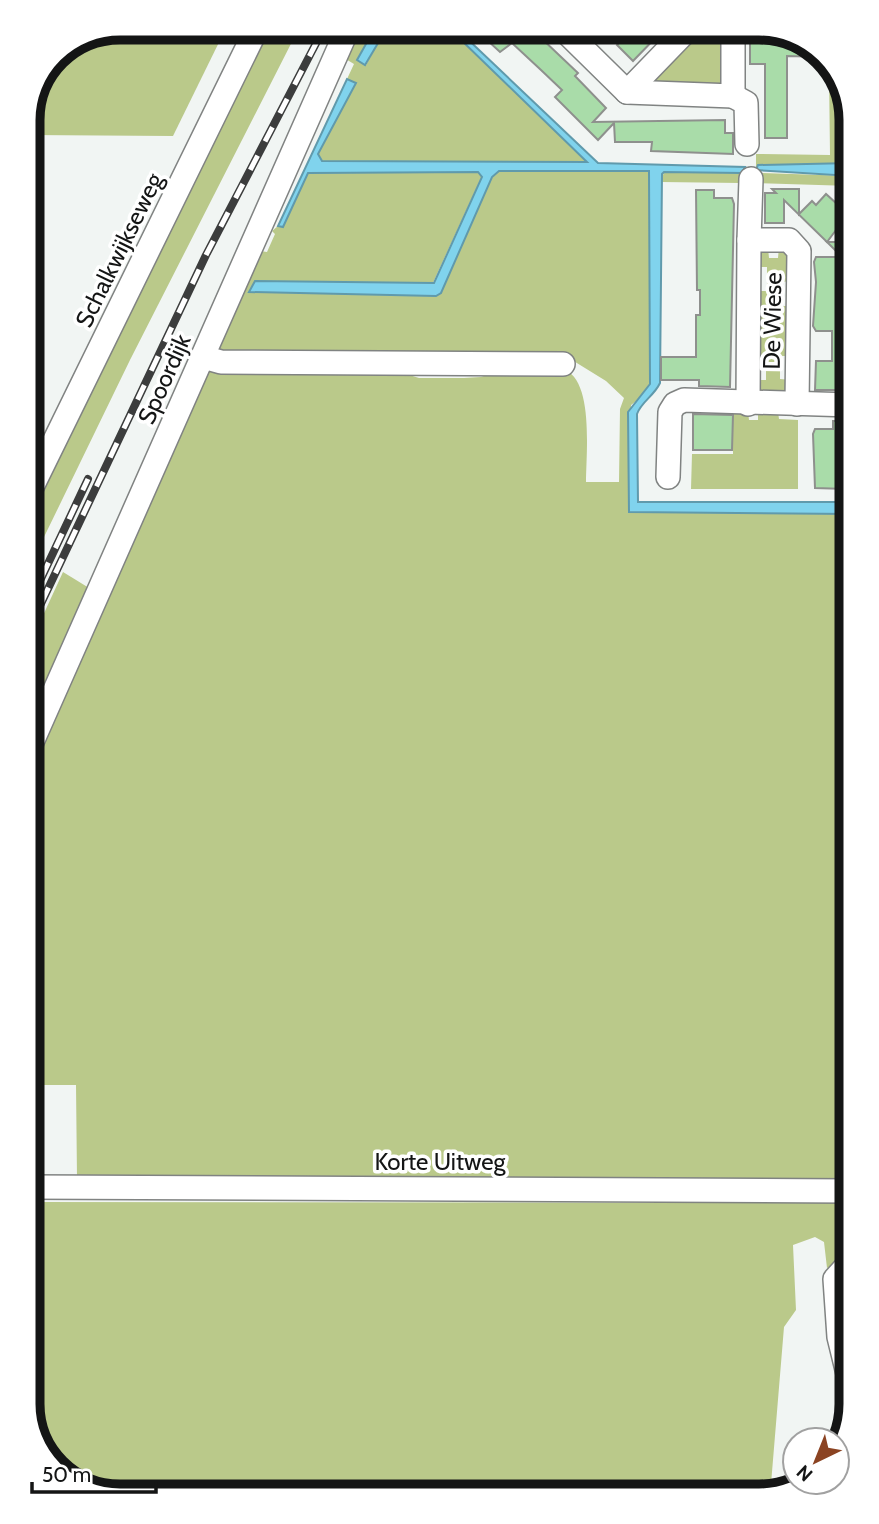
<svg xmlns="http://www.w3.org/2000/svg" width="879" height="1524" font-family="Cabin,sans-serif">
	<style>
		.green { fill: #bac98a }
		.water { fill: #80d3ed; stroke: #609aac; stroke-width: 2 }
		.building { fill: #a9dca9; stroke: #8e908d; stroke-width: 2 }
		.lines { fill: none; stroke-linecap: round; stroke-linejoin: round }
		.minor-casing { stroke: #808382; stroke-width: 26 }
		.minor { stroke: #fff; stroke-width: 23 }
		.rail-casing { stroke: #3c3d3d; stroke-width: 8 }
		.rail { stroke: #fff; stroke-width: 5; stroke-dasharray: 16; stroke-linecap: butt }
		.labels { text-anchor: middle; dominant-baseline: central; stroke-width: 7; stroke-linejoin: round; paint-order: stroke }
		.street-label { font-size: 24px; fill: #141515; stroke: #fff }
		.rim { fill: none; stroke: #141515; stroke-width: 9 }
	</style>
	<rect width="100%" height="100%" fill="#f1f5f3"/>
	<g class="green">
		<polygon points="120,28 226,28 173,136 28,135 28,114 55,55"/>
		<polygon points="266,28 299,28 130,360 28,570 28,514"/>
		<polygon points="356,28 375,28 357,59 366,65 383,33 458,37 588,162 321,161 318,154 356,83 347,79 354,64 344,58"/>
		<polygon points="699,28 724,28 725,90 643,88"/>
		<path d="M 829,73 L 836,73 C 855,95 851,137 851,163 L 756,167 L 756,154 L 830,155 Z"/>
		<path d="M 499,171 L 649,171 L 651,174 L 650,384 L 643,396 L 631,405 L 629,511 L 851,514 L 851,1181 L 718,1178 L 77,1178 L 76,1085 L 28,1085 L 28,762 L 205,372 L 212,370 L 403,373 L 419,378 L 464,378 L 481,377 L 507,368 L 565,370 C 594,382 586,455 586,482 L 619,482 L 620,409 L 624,398 L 606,381 L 572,360 L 222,355 L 213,346 L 260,251 L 267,252 L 275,234 L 272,231 L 278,226 L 283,226 L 308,173 L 481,173 L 482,176 L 432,285 L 255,281 L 436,296 L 441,293 L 492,177 Z"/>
		<polygon points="664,172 742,173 745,175 740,176 740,183 661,182"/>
		<polygon points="759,173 851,176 851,186 757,183"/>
		<polygon points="779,247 790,251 792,281 781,282 780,306 792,306 792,356 780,356 780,379 792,380 792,391 777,400 776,390 766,390 766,400 763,399 754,380 766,380 766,355 754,355 754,291 767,291 767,267 754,267 754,253 768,248 769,258 778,258"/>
		<polygon points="758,411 778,412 779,419 798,420 798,489 691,489 692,454 733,454 733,412 748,412 749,420 758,420"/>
		<polygon points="63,572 94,591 28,741 28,648"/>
		<polygon points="28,1202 851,1203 851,1255 827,1268 824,1242 815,1237 793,1245 796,1310 784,1327 771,1484 781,1491 759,1496 114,1496 69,1481 37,1444 28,1404"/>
	</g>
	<g class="water">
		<path d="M 375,28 L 459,31 L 598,163 L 745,167 L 742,173 L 664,172 L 662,174 L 660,383 C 654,396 641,402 637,414 L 638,502 L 851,502 L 851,514 L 629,512 L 628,412 L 650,384 L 649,171 L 499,171 L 492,177 L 441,293 L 436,296 L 249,292 L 255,281 L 434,283 L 482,177 L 478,172 L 308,173 L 283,227 L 278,226 L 347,79 L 356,83 L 318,154 L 322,161 L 587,162 L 458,37 L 384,33 L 365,65 L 357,60 Z"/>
		<polygon points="851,163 851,176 756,170 758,165"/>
	</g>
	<g class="building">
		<polygon points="474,28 535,28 542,35 540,37 578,73 575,76 606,108 593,122 725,120 725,133 733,133 733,154 651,151 652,142 615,142 614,123 598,140 555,97 562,90 541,70 512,43 500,52"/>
		<polygon points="634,28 665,28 633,61 617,45"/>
		<polygon points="750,28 773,31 773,42 810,44 822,57 787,56 787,138 765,138 765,64 750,64"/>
		<polygon points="772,189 799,189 799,214 812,201 816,205 826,194 848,214 827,242 784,200 784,223 765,223 765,193 776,193"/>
		<polygon points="696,190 714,190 714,198 732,198 734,204 730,387 699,386 699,380 661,380 661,357 696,357 696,315 700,315 700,290 697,290"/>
		<polygon points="827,242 851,242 851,390 815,390 816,361 832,361 832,331 816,331 813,326 816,282 814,262 816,257 842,257"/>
		<polygon points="693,414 733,415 732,450 693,450"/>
		<polygon points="833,421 846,421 846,489 815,488 813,434 815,429 833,429"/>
	</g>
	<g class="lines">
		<g class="minor-casing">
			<g id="minor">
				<polyline points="562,28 627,92 733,96 733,28"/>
				<polyline points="627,92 689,28"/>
				<polyline points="733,96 746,103 747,144"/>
				<polyline points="749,240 751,179"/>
				<polyline points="203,357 221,362 563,364"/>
				<polyline points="748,404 749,240 789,240 799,251 797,404"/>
				<polyline points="668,477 670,412 675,404 684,400 851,405"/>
				<polyline points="28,495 257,28"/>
				<polyline points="28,751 348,28"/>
				<polyline points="28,1187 851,1191"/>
				<polyline points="851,1386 839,1337 835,1279 845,1268 851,1267"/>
			</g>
		</g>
		<use href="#minor" class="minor"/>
		<g class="rail-casing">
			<g id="rail">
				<polyline points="28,606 88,479"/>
				<polyline points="28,631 206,255 324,28"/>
			</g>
		</g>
		<use href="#rail" class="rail"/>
	</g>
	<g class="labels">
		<g class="street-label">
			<text transform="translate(119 250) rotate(-64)">Schalkwijkseweg</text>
			<text transform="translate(772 321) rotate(-89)">De Wiese</text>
			<text transform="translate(164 379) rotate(-66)">Spoordijk</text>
			<text x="440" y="1161">Korte Uitweg</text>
		</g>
	</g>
	<path d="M0 0H879V1524H0ZM120 40H759A80 80 0 0 1 839 120V1404A80 80 0 0 1 759 1484H120A80 80 0 0 1 40 1404V120A80 80 0 0 1 120 40Z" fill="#fff" fill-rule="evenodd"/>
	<path class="rim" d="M120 40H759A80 80 0 0 1 839 120V1404A80 80 0 0 1 759 1484H120A80 80 0 0 1 40 1404V120A80 80 0 0 1 120 40Z"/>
	<g transform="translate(816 1461) rotate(223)"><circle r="33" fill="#ffffff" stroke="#a1a1a1" stroke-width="2"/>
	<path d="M0-5L12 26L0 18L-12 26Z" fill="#8b4322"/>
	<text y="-10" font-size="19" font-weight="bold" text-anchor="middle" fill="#141515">N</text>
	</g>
	<path d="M32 1482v10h124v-10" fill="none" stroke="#141515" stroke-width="3.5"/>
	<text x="42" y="1482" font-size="21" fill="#141515" stroke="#ffffff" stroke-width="5" paint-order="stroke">50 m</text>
</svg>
